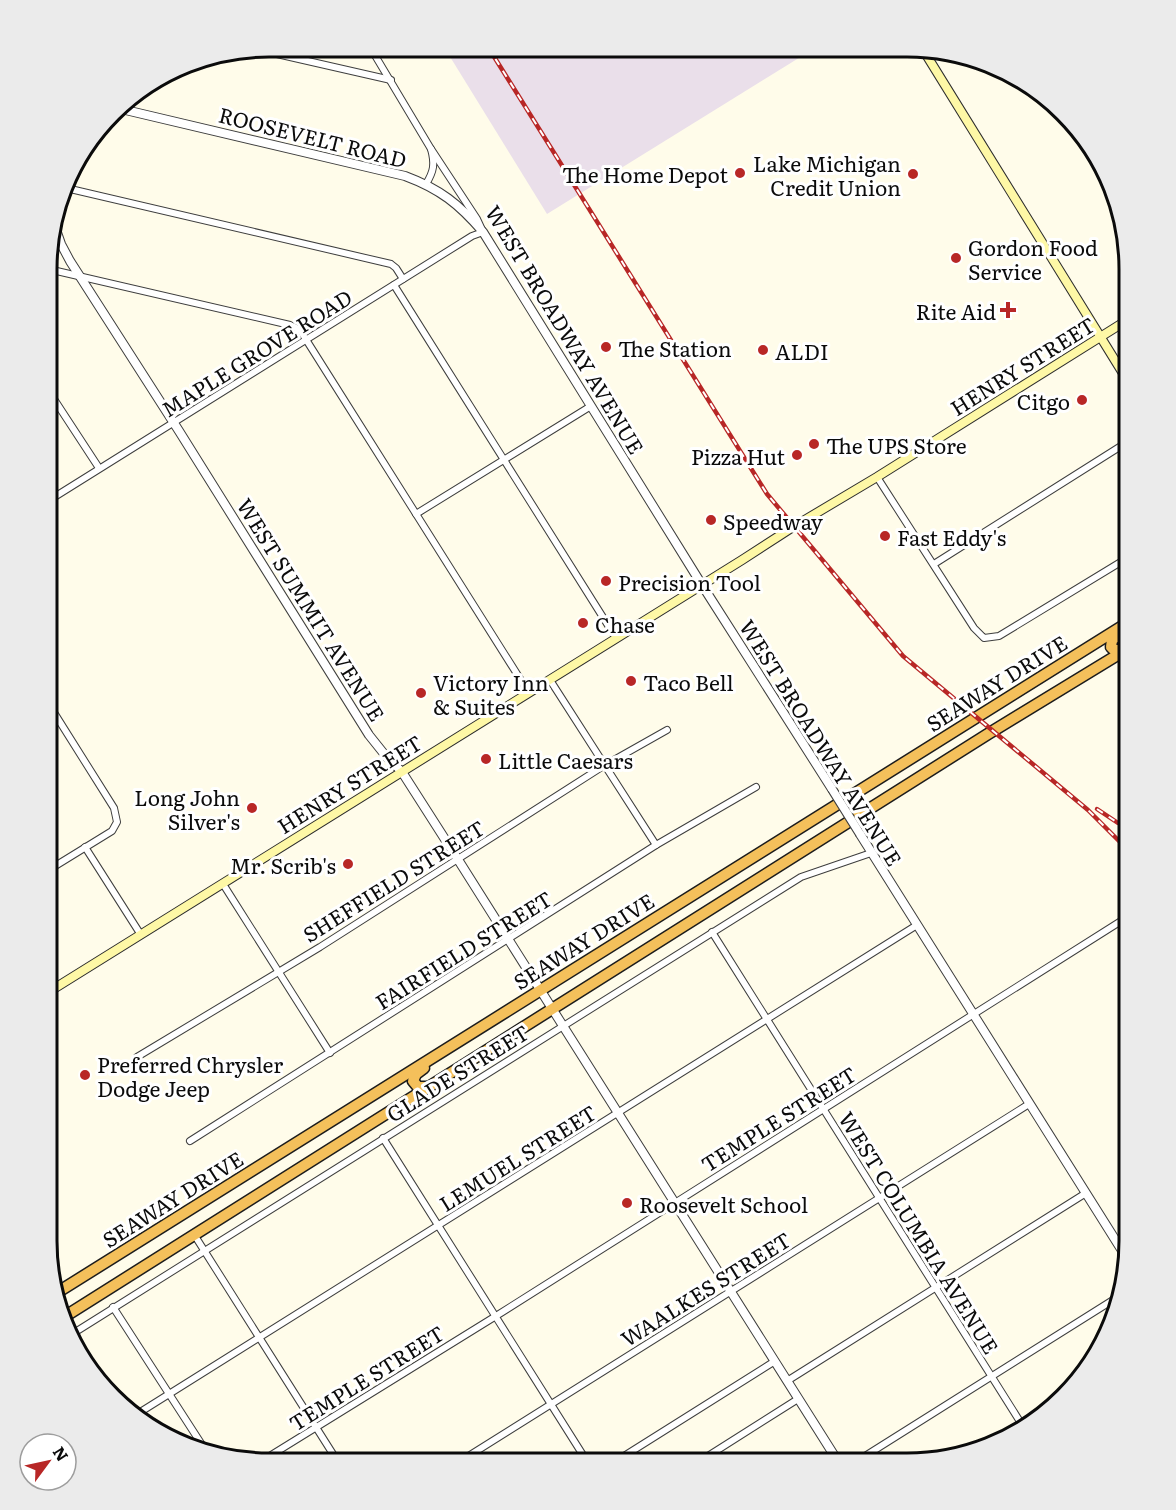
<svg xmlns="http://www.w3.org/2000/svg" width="1176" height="1510" font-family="Literata,serif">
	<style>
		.industrial { fill: #eadfea }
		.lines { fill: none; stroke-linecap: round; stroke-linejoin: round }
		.minor-casing { stroke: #3e3e3e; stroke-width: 8 }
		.tertiary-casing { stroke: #3e3e3e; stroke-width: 10 }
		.secondary-casing { stroke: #2d2d2d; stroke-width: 10 }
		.trunk-casing { stroke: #1c1c1c; stroke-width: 13 }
		.minor { stroke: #fff; stroke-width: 6 }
		.tertiary { stroke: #fff; stroke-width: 8 }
		.secondary { stroke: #fef8a6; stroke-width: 8 }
		.trunk { stroke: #f4c05b; stroke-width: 10 }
		.rail-casing { stroke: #b82726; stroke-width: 4.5 }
		.rail { stroke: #fff; stroke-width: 2; stroke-dasharray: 7; stroke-linecap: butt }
		.tertiary-bridge-casing { stroke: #3e3e3e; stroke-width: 10; stroke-linecap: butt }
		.tertiary-bridge { stroke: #fff; stroke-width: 8 }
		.poi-dot { fill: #b82726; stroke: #fff; stroke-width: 2 }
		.labels { text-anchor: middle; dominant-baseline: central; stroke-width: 6; stroke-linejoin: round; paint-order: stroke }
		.street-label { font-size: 21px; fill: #0b0b0b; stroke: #fff }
		.poi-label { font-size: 21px; fill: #0b0b0b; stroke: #fff; text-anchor: start }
		.rim { fill: none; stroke: #0b0b0b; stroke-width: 3 }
	</style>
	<rect width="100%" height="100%" fill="#fffcea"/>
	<polygon class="industrial" points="444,47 815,48 547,214"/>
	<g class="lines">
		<g class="minor-casing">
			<g id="minor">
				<path d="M 370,47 L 431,149 C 435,164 434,171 426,184"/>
				<polyline points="255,49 391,80"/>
				<polyline points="66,188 391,264 396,268 403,279"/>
				<polyline points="48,269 290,325 300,330 529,693"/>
				<polyline points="394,285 616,638"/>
				<polyline points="48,390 99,468"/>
				<polyline points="877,477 974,628 984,638 999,636 1129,557"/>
				<polyline points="48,501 472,236 483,232 477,219 431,149"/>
				<polyline points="416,514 591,406"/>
				<polyline points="934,564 1129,441"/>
				<polyline points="550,680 656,845"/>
				<polyline points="85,847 141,935"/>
				<polyline points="47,871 112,831 117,822 114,808 48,703"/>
				<polyline points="223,884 330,1053"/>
				<polyline points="712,932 1024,1428"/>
				<polyline points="137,1057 320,947 605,765 667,730"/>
				<polyline points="383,1138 588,1463"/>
				<polyline points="190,1141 656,845 756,787"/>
				<polyline points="195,1236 338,1462"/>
				<polyline points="113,1307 204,1448"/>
				<polyline points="69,1336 801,877 871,853"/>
				<polyline points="787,1381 1086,1193"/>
				<polyline points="134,1416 917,925"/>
				<polyline points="260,1462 496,1316 1129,916"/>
				<polyline points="459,1462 1029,1104"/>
				<polyline points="613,1463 775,1361"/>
				<polyline points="697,1463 798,1399"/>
				<polyline points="854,1463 1121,1295"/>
			</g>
		</g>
		<g class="tertiary-casing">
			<g id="tertiary">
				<path d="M 117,108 L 405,176 C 440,189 459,204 483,232 L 702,585 L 832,789"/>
				<polyline points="54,224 61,244 70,261 179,431 369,735 385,755 402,772 457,858 839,1463"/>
				<polyline points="860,834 1128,1260"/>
			</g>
		</g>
		<g class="secondary-casing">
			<g id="secondary">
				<polyline points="922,48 1129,383"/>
				<polyline points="47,993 742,560 793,527 877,477 1129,319"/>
			</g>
		</g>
		<g class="trunk-casing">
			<g id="trunk">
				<polyline points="1122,633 1112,640 1111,647 1114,650 1125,650"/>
				<polyline points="424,1068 416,1074 413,1081 418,1087 429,1087"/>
				<polyline points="58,1292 1129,622"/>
				<polyline points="64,1317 988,734 1129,648"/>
			</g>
		</g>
		<use href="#minor" class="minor"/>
		<use href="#tertiary" class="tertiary"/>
		<use href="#secondary" class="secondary"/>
		<use href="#trunk" class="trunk"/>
		<g class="rail-casing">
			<g id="rail">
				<polyline points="488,47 767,494 903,656 1088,810 1129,851"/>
				<polyline points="1097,809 1118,823 1129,827"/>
			</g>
		</g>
		<use href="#rail" class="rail"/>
		<g class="tertiary-bridge-casing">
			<polyline id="tertiary-bridge" points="832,789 860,834"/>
		</g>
		<use href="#tertiary-bridge" class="tertiary-bridge"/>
	</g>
	<g class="poi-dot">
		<circle cx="740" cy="173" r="6"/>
		<circle cx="913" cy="174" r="6"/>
		<circle cx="956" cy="258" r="6"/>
		<path d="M1005 301h6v6h6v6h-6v6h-6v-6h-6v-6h6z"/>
		<circle cx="606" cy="347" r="6"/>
		<circle cx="763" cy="350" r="6"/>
		<circle cx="1082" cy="400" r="6"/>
		<circle cx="814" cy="444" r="6"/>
		<circle cx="797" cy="455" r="6"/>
		<circle cx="711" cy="520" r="6"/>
		<circle cx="885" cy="536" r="6"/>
		<circle cx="606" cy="581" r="6"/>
		<circle cx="583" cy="623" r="6"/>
		<circle cx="631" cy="681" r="6"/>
		<circle cx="421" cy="693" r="6"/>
		<circle cx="486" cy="759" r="6"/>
		<circle cx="252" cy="808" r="6"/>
		<circle cx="348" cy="864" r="6"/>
		<circle cx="85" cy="1075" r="6"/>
		<circle cx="627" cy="1203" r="6"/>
	</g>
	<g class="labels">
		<g class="street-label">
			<text transform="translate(313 136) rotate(14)">ROOSEVELT ROAD</text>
			<text transform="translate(566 329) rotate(59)">WEST BROADWAY AVENUE</text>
			<text transform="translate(256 352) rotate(-32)">MAPLE GROVE ROAD</text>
			<text transform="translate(1022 365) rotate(-32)">HENRY STREET</text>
			<text transform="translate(312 609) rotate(58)">WEST SUMMIT AVENUE</text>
			<text transform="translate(996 682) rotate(-32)">SEAWAY DRIVE</text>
			<text transform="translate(822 742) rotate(58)">WEST BROADWAY AVENUE</text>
			<text transform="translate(349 783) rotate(-32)">HENRY STREET</text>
			<text transform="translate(393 880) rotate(-32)">SHEFFIELD STREET</text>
			<text transform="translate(583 940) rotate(-32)">SEAWAY DRIVE</text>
			<text transform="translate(463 949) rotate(-32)">FAIRFIELD STREET</text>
			<text transform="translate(457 1072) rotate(-32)">GLADE STREET</text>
			<text transform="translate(778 1118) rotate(-32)">TEMPLE STREET</text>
			<text transform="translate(517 1157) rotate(-32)">LEMUEL STREET</text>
			<text transform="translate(172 1198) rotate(-32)">SEAWAY DRIVE</text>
			<text transform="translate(920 1232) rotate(58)">WEST COLUMBIA AVENUE</text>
			<text transform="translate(705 1288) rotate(-32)">WAALKES STREET</text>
			<text transform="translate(366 1377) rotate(-32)">TEMPLE STREET</text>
		</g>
		<g class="poi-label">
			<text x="901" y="162" text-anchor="end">Lake Michigan<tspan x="901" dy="24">Credit Union</tspan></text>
			<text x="728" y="173" text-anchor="end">The Home Depot</text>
			<text x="968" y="246">Gordon Food<tspan x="968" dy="24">Service</tspan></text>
			<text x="996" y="310" text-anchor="end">Rite Aid</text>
			<text x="618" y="347">The Station</text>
			<text x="775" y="350">ALDI</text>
			<text x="1070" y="400" text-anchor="end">Citgo</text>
			<text x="826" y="444">The UPS Store</text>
			<text x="785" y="455" text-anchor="end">Pizza Hut</text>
			<text x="723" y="520">Speedway</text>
			<text x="897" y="536">Fast Eddy's</text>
			<text x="618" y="581">Precision Tool</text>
			<text x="595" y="623">Chase</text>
			<text x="433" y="681">Victory Inn<tspan x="433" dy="24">&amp; Suites</tspan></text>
			<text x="643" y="681">Taco Bell</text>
			<text x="498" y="759">Little Caesars</text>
			<text x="240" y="796" text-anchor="end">Long John<tspan x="240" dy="24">Silver's</tspan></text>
			<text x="336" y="864" text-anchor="end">Mr. Scrib's</text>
			<text x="97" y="1063">Preferred Chrysler<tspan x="97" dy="24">Dodge Jeep</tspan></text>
			<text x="639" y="1203">Roosevelt School</text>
		</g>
	</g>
	<path d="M0 0H1176V1510H0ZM269 57H907A212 212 0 0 1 1119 269V1241A212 212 0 0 1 907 1453H269A212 212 0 0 1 57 1241V269A212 212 0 0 1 269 57Z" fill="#ebebeb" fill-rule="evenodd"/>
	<path class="rim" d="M269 57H907A212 212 0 0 1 1119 269V1241A212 212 0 0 1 907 1453H269A212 212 0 0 1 57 1241V269A212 212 0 0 1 269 57Z"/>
	<g transform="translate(48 1462) rotate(57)"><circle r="28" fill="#ffffff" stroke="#9d9d9d" stroke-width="1.5"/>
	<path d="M0-4.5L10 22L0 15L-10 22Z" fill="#b82726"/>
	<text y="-9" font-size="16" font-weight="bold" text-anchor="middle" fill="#0b0b0b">N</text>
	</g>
</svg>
